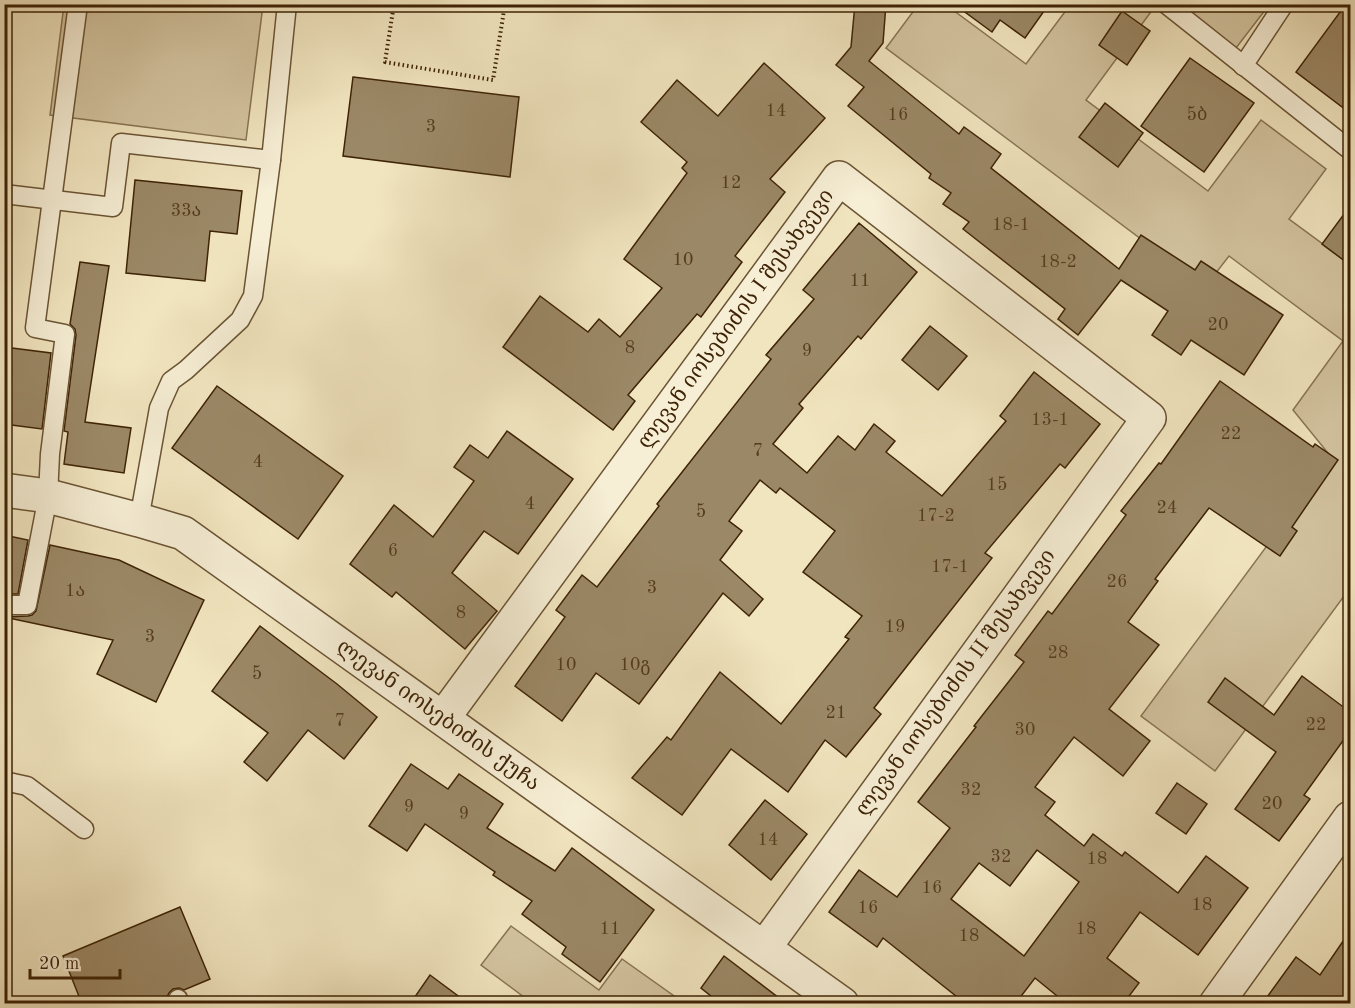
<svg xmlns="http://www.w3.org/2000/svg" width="1355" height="1008" font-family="'Old Standard TT','Noto Serif Georgian',serif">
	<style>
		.green { fill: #d3c4a0; stroke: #887453; stroke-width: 1.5 }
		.building { fill: #9b8866; stroke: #3e2306; stroke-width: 1.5; fill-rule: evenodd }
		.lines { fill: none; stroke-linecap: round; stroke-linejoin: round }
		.lane-casing { stroke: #6b5434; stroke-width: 21 }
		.street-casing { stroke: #6b5434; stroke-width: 36 }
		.path { stroke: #3e2306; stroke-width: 4; stroke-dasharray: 1.5 3; stroke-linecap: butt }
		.lane { stroke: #f6eed5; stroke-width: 18 }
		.street { stroke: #f6eed5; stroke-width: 33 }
		.labels { text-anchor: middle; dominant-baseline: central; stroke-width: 4.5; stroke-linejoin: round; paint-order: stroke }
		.number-label { font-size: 18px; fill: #553c1e }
		.street-label { font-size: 21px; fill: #3e2306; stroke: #f6eed5 }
	</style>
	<rect width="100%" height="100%" fill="#f1e5bf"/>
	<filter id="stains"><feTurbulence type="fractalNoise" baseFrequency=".00333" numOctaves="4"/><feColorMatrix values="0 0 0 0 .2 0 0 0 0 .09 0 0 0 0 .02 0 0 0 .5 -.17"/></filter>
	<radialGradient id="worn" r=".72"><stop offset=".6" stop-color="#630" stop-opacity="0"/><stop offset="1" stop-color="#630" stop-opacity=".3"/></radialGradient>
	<g class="green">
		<polygon points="64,5 263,5 246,140 50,115"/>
		<polygon points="918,5 946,5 1026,64 1070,5 1156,5 1086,100 1208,191 1261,120 1326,169 1289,219 1350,264 1350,588 1215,771 1141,716 1332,458 1293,410 1343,341 1229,256 1205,287 886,48"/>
		<polygon points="1177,5 1269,5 1236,48"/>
		<polygon points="511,926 599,990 622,959 684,1003 532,1003 481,965"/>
	</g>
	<g class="building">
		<polygon points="855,4 886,4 883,43 869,61 959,134 964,127 1001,154 991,168 1119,269 1141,235 1195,270 1201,261 1283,315 1244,375 1191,340 1181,355 1152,335 1168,311 1121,280 1078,335 1058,319 1065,309 963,229 969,222 943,204 951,193 929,178 931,174 848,106 864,87 836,65 851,47"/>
		<polygon points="954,4 1049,4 1025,38 1000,20 992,32"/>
		<polygon points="1346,4 1350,4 1350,113 1296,72"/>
		<polygon points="1122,11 1150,31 1127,65 1099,45"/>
		<polygon points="1190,58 1254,103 1204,172 1141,126"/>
		<polygon points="764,63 825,118 770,179 785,192 735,256 742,262 701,317 697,314 628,395 635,401 613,430 503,347 540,296 588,332 599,319 620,337 662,288 624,259 687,173 682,168 687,162 641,122 677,80 718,116"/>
		<polygon points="353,77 519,97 510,177 343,156"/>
		<polygon points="1105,103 1143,133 1118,167 1079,137"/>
		<polygon points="135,180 242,191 237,234 210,231 205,281 126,273"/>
		<polygon points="1350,206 1350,265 1322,244"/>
		<polygon points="859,223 917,272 861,339 858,336 799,404 803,408 773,444 807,473 838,436 855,450 874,424 895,441 886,452 942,496 1006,421 1000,416 1034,372 1100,424 1065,468 1060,464 985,553 992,558 874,708 881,714 846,757 825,740 788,792 731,749 682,815 632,778 667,737 671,740 720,672 781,724 849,639 845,637 862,616 803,572 835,531 780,488 776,493 760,480 729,521 742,531 720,560 763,599 749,616 723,593 639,704 596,673 562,721 515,686 565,617 556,610 582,575 597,587 659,506 657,504 771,359 766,355 814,299 803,290"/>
		<polygon points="80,262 109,266 85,422 131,428 124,473 64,464 68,432 64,431 76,335 75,329 70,324"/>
		<polygon points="930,326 967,356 938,390 902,360"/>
		<polygon points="4,347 51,353 42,429 4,424"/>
		<path d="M 1220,381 L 1313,447 L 1315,444 L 1338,460 L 1292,527 L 1297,531 L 1280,556 L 1209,508 L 1155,579 L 1158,581 L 1128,622 L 1159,645 L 1109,709 L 1150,741 L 1123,776 L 1074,737 L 1035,787 L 1055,802 L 1045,815 L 1084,846 L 1093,834 L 1122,856 L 1125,852 L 1178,893 L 1206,856 L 1248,888 L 1198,955 L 1140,912 L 1107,958 L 1139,983 L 1123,1004 L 1067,1004 L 1035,978 L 1015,1004 L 966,1004 L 883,938 L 877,947 L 829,912 L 859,870 L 897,897 L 950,828 L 918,802 L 976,727 L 974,726 L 1024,662 L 1015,655 L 1048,611 L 1052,614 L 1126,515 L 1121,511 L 1159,463 L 1161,464 ZM 1037,850 L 1079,882 L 1024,956 L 951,899 L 979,863 L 1010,886 Z"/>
		<polygon points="217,386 343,476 298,539 172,448"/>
		<polygon points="507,431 573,479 518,554 484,531 452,573 497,611 465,649 396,592 392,597 350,564 394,505 433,537 474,481 454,467 470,445 488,458"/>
		<polygon points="4,535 28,540 18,594 4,594"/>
		<polygon points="50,545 119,560 204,600 156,702 97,674 113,640 4,617 28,616 32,615 36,611"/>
		<polygon points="260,626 337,684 377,717 344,759 308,730 267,781 244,762 268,733 212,691"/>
		<polygon points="1302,676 1350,712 1350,731 1304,795 1310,799 1279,841 1235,809 1276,752 1208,702 1225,678 1274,715"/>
		<polygon points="411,764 448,789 459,774 503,804 487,828 555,871 572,848 654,910 600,982 562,954 566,947 522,914 532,901 493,875 495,872 425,824 407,851 369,826"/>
		<polygon points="1177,783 1207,804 1186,834 1156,813"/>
		<polygon points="765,800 807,834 771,880 729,845"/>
		<polygon points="180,907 210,979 184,990 179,988 173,989 169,993 167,997 151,1004 82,1004 63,956"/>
		<polygon points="1350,931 1350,986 1338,1004 1262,1004 1296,957 1320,975"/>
		<polygon points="724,956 787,1004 721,1004 701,988"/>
		<polygon points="430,975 469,1004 410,1004"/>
	</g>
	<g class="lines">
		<g class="lane-casing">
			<g id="lane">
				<polyline points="1166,4 1350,150"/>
				<polyline points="1243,66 1284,4"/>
				<polyline points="4,194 113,207 121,143 271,160"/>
				<polyline points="139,520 159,408 171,381 186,370 240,320 253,296 271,160 287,4"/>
				<polyline points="4,605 27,605 48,496 50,454 65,334 35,328 78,4"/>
				<polyline points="4,781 27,786 84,829"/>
				<polyline points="178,999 180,1004"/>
			</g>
		</g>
		<g class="street-casing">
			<g id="street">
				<path id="s1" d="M 4,490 L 48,496 L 139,520 L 183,533 L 842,1004"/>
				<path id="s2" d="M 443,718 L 839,178 L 1149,418 L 764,948"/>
				<polyline points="1216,1004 1350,818"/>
			</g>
		</g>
		<polyline class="path" points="394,4 385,62 493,80 505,4"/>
		<use href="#lane" class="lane"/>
		<use href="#street" class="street"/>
	</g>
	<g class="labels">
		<g class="number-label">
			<text x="776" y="111">14</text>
			<text x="898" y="115">16</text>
			<text x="1197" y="115">5ბ</text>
			<text x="431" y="127">3</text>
			<text x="731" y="183">12</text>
			<text x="186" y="211">33ა</text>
			<text x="1011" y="225">18-1</text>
			<text x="683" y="260">10</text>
			<text x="1058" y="262">18-2</text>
			<text x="860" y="281">11</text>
			<text x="1218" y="325">20</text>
			<text x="630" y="348">8</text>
			<text x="807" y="351">9</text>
			<text x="1050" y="420">13-1</text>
			<text x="1231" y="434">22</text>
			<text x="758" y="451">7</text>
			<text x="258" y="462">4</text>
			<text x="997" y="485">15</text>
			<text x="530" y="504">4</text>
			<text x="1167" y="508">24</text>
			<text x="701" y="512">5</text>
			<text x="936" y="516">17-2</text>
			<text x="393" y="551">6</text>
			<text x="950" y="567">17-1</text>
			<text x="1117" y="582">26</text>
			<text x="652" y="588">3</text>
			<text x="75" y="591">1ა</text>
			<text x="461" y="613">8</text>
			<text x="895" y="627">19</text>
			<text x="150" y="637">3</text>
			<text x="1058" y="653">28</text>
			<text x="566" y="665">10</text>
			<text x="635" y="665">10გ</text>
			<text x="257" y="674">5</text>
			<text x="836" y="713">21</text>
			<text x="340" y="721">7</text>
			<text x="1316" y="725">22</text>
			<text x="1025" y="730">30</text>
			<text x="971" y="790">32</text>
			<text x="1272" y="804">20</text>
			<text x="409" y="807">9</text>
			<text x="464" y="814">9</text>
			<text x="768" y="840">14</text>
			<text x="1001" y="857">32</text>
			<text x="1097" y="859">18</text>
			<text x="932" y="888">16</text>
			<text x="1202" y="905">18</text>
			<text x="868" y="908">16</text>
			<text x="610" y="929">11</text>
			<text x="1086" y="929">18</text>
			<text x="969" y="936">18</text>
		</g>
		<g class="street-label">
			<text stroke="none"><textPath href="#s2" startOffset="495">ლევან იოსებიძის I შესახვევი</textPath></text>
			<text transform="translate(956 683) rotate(-54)">ლევან იოსებიძის II შესახვევი</text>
			<text stroke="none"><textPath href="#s1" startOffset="498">ლევან იოსებიძის ქუჩა</textPath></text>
		</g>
	</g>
	<rect width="1355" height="1008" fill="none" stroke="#f1e5bf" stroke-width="24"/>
	<rect x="6" y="6" width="1343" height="996" fill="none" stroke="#3e2306" stroke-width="3"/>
	<rect x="12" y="12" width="1331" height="984" fill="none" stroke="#3e2306" stroke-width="1.5"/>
	<path d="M30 969v9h90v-9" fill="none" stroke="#3e2306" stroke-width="3"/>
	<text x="39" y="969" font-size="18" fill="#3e2306" stroke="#f6eed5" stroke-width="4.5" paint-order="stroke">20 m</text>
	<rect width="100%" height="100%" filter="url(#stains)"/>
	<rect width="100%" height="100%" fill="url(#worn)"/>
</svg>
